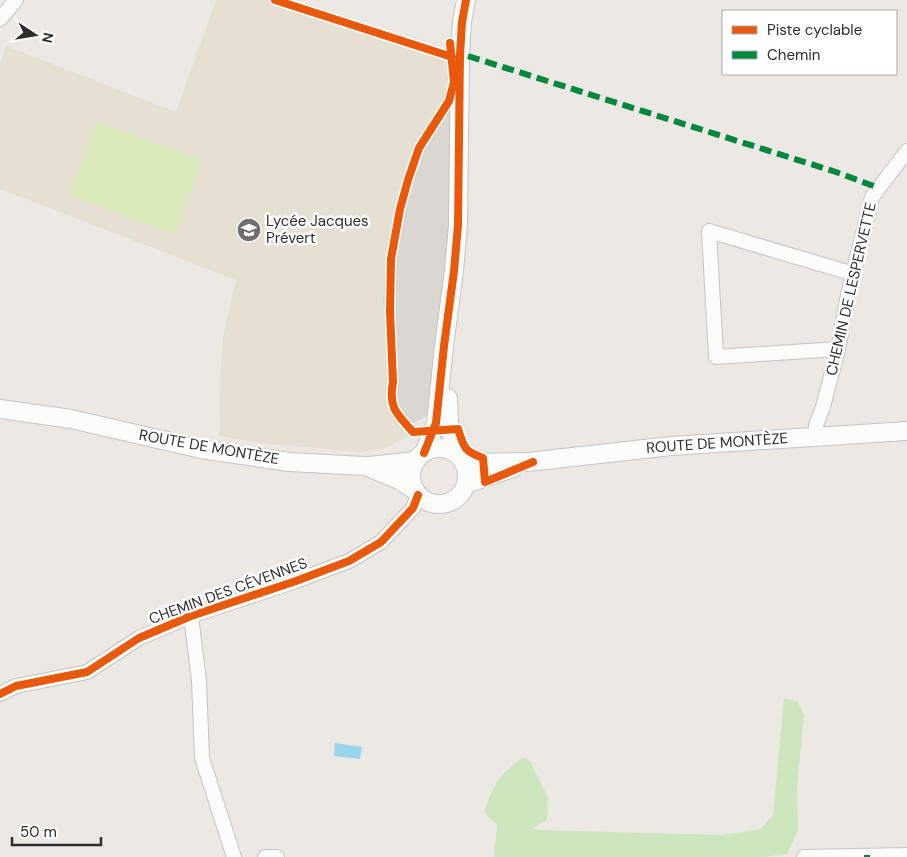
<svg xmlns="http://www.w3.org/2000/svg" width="907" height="857" font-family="'DM Sans',sans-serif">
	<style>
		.education { fill: #e6e0d3 }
		.green { fill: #cee6be }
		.pitch { fill: #d9eabb }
		.plaza { fill: #dad6d2 }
		.water { fill: #99d6ec }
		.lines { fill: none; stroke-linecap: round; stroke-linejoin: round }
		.minor-casing { stroke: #c5c4c5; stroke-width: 16 }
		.tertiary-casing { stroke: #c5c4c5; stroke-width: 20 }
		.minor { stroke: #fcfcfb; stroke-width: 14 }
		.tertiary { stroke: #fcfcfb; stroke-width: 18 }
		.quiet { stroke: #00873e; stroke-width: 6; stroke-dasharray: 12 6; stroke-linecap: butt }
		.cycleway-casing { stroke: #fff; stroke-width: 11 }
		.cycleway { stroke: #e8590c; stroke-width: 8 }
		.labels { text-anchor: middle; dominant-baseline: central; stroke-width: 5; stroke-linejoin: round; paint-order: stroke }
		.poi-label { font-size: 15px; fill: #2e2e2e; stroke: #fff; text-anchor: start }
		.street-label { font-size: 15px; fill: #2e2e2e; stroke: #fff }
	</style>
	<rect width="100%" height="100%" fill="#ece8e4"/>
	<polygon class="education" points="216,0 267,0 449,59 451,80 447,96 428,127 414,155 398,200 386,258 383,303 390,371 389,388 394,407 410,435 386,448 361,452 269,444 219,436 220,378 223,337 236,280 0,189 0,64 6,46 176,112"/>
	<path class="green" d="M 784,698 L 798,702 L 804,715 L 797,787 L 798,830 L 787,854 L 764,857 L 494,857 L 497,825 L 484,812 C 495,783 497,776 524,757 L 531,763 L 548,798 L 547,820 L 533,828 L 539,830 L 722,835 L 761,829 L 773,815 Z"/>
	<polygon class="pitch" points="96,122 202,160 175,234 70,196"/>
	<polygon class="plaza" points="447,96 457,98 455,193 434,412 406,427 394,407 389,388 390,371 383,303 386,258 398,200 414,155 428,127"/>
	<polygon class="water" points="335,743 362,747 360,759 334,756"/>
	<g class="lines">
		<g class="minor-casing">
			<g id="minor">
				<polyline points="0,19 16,0"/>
				<polyline points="838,349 716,357 709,231 854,274"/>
				<polyline points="816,435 816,425 823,407 838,349 848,295 872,197 907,151"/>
				<polyline points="191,616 199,681 202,758 234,857"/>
				<polyline points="0,694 16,686 87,672 139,638 191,616 296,581 349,561 381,542 413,508 418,495"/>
				<polyline points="265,857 277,857"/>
				<polyline points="804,857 907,855"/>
			</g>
		</g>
		<g class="tertiary-casing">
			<g id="tertiary">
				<polyline points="448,398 449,424 456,454"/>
				<polyline points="0,409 71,419 201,449 289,462 365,466 399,480 415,490"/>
				<circle cx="439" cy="476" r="28"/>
				<polyline points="424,453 436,423 444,346 454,271 458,225 460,55 462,22 466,0"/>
				<polyline points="464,463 528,462 671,446 907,431"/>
				<polyline points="369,466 416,461"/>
				<polyline points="466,484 513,468"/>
			</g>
		</g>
		<use href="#minor" class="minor"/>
		<use href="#tertiary" class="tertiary"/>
		<g class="quiet">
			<polyline points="468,56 836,172 879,188"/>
			<polyline points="867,857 867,855"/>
		</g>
		<g class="cycleway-casing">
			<g id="cycleway">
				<polyline points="275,0 452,57"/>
				<path d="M 450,43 L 454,82 L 449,101 L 419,148 L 408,180 L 400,209 L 391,259 L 390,312 L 393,382 C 388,408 397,414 413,432 L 458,429 C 464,448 464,451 483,458 L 485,482 L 533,462"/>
				<polyline points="424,453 436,423 444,346 454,271 458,225 460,55 462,22 466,0"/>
				<polyline points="0,694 16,686 87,672 139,638 191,616 296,581 349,561 381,542 413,508 418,495"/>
			</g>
		</g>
		<use href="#cycleway" class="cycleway"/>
	</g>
	<defs>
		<g id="school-disc" transform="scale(1.25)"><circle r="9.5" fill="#706f6e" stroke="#fff"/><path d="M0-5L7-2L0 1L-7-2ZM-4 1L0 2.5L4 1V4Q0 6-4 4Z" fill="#fff"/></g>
	</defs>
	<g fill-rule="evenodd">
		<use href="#school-disc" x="249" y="230"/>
	</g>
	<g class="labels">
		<g class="poi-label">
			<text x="266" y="221">Lycée Jacques<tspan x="266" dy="17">Prévert</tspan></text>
		</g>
		<g class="street-label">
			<text transform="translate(851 289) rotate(-77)">CHEMIN DE LESPERVETTE</text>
			<text transform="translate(717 443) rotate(-4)">ROUTE DE MONTÈZE</text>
			<text transform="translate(209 447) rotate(10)">ROUTE DE MONTÈZE</text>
			<text transform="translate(228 591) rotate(-20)">CHEMIN DES CÉVENNES</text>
		</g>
	</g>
	<rect x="722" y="10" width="175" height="65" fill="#ffffff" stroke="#ababab"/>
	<rect x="732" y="26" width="25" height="8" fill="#e8590c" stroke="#ababab"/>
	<text x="767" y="35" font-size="15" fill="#2e2e2e">Piste cyclable</text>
	<rect x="732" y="51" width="25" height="8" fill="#00873e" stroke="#ababab"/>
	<text x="767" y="60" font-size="15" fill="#2e2e2e">Chemin</text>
	<g transform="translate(35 35) rotate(102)" stroke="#ffffff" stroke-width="4" paint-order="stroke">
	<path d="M0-4L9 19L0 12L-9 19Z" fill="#2e2e2e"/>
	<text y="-8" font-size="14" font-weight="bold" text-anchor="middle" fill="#2e2e2e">N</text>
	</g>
	<path d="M12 837v8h89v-8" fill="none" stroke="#2e2e2e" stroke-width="2.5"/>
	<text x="20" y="837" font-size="15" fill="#2e2e2e" stroke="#ffffff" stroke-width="4" paint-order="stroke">50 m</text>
</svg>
